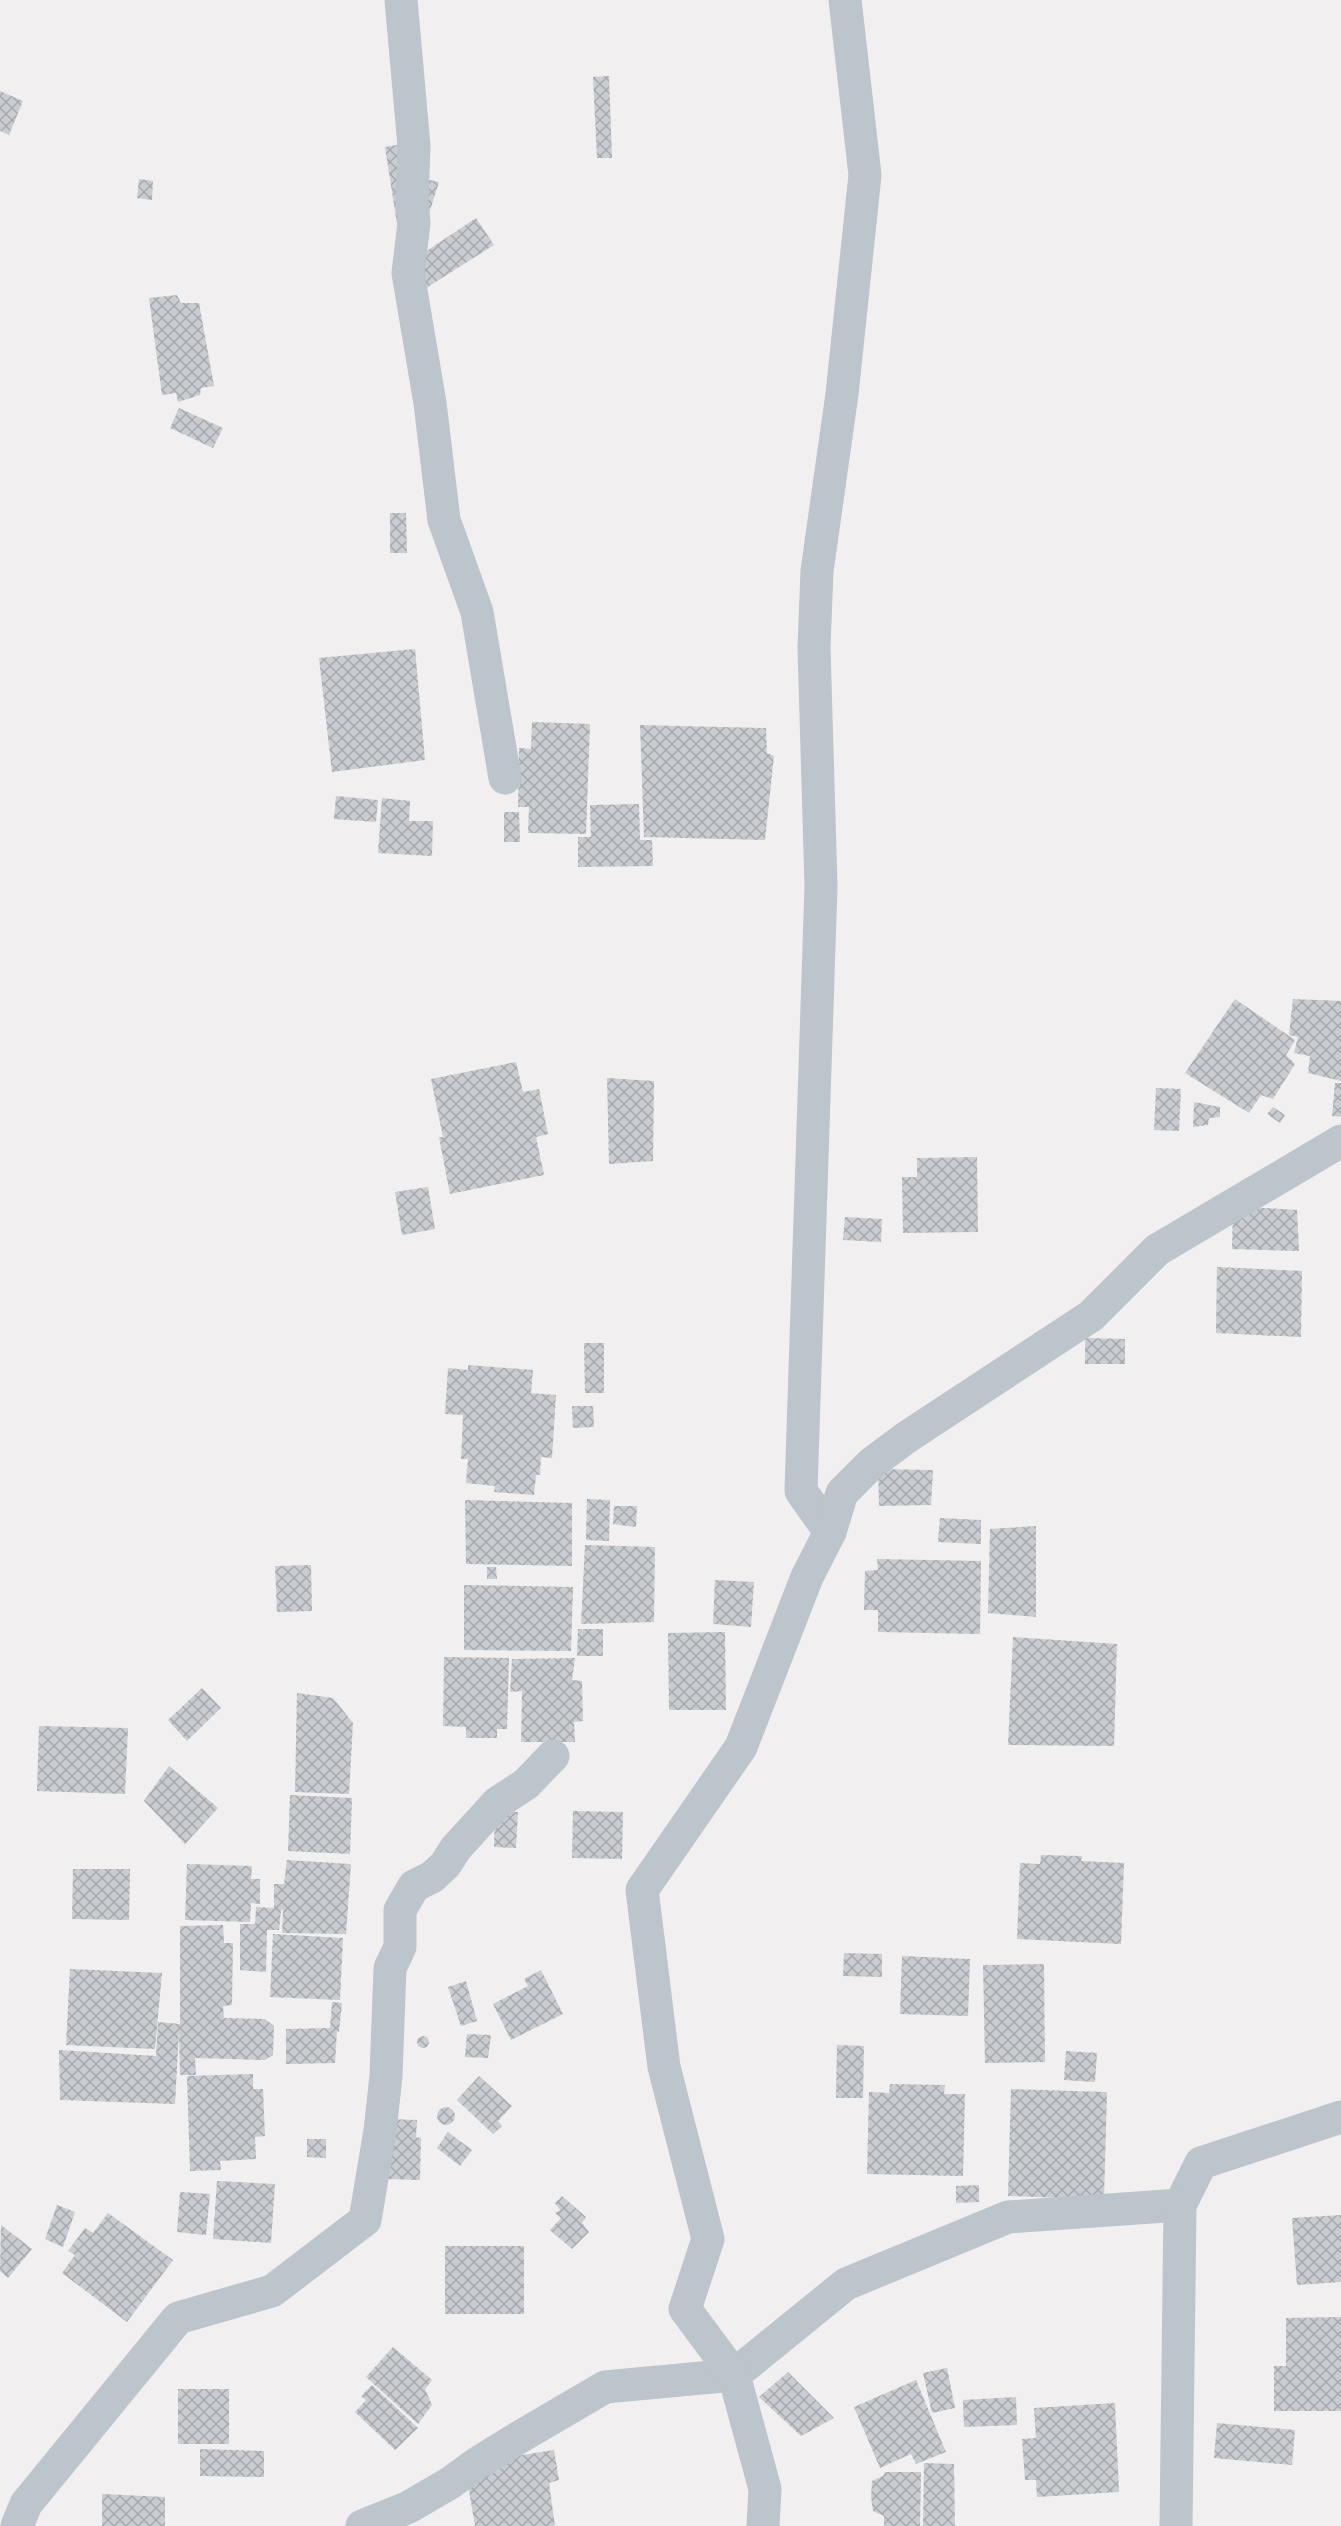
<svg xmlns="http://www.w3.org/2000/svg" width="1341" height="2526" font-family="Cabin,sans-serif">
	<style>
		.building { fill: url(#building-cross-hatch) }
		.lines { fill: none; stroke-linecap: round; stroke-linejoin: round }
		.minor { stroke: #bbc5cb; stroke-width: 33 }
	</style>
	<defs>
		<pattern id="building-cross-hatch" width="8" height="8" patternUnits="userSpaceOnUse" patternTransform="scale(1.5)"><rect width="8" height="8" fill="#c9cdd1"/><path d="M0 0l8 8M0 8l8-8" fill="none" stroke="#a5a9ad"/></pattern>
	</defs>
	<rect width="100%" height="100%" fill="#f1efef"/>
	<g class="building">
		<polygon points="609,76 612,158 597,158 593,77"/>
		<polygon points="0,91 23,101 9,135 0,131"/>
		<polygon points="401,144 413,221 397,224 385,147"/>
		<polygon points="139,179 153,181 152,200 137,198"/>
		<polygon points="425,179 439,182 427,220"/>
		<polygon points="476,218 494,245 426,288 410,262"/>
		<polygon points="177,295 181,303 199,303 214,386 201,388 200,395 178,402 176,393 162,395 149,298"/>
		<polygon points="179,408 223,428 213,448 170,428"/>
		<polygon points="390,513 406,513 407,553 390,553"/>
		<polygon points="415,649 425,760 332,772 319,658"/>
		<polygon points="532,722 590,724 586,834 528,833 529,807 518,807 519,748 531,749"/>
		<polygon points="640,725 766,728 767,753 774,756 765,840 644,837"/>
		<polygon points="336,796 378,800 376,822 334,819"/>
		<polygon points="382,798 410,801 409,821 433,821 432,856 378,853"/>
		<polygon points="639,804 640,840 652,840 653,866 578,867 578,837 591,837 590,805"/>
		<polygon points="504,812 519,812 520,842 504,842"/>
		<polygon points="1235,999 1295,1040 1286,1055 1295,1064 1273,1099 1261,1095 1249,1113 1185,1073"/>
		<polygon points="1293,999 1341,1001 1341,1081 1308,1073 1310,1056 1294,1053 1298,1037 1289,1035"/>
		<polygon points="516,1062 523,1092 539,1089 548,1134 536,1137 544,1175 450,1194 439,1137 443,1137 431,1079"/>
		<polygon points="607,1078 654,1081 653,1161 609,1164"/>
		<polygon points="1335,1083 1341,1083 1341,1117 1332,1116"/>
		<polygon points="1156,1088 1181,1089 1179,1131 1154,1130"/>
		<polygon points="1194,1102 1220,1107 1220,1117 1209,1118 1208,1125 1193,1127"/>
		<polygon points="1273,1107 1285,1115 1280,1123 1267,1114"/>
		<polygon points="977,1157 978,1232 903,1233 902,1177 917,1177 917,1158"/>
		<polygon points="428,1187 435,1229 402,1235 395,1192"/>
		<polygon points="1233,1206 1297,1210 1299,1251 1232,1249"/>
		<polygon points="845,1217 882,1219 881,1242 843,1240"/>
		<polygon points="1217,1267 1302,1271 1301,1337 1216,1333"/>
		<polygon points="1085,1338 1125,1339 1125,1364 1085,1364"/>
		<polygon points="584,1343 604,1343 604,1393 585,1393"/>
		<polygon points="468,1365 533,1370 531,1393 556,1395 552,1458 541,1457 540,1475 536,1475 534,1495 494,1492 495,1486 466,1483 468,1459 461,1459 463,1415 445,1414 448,1368 468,1370"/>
		<polygon points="572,1406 593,1406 594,1427 573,1428"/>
		<polygon points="878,1469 933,1470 931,1505 879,1506"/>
		<polygon points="587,1499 610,1500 609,1541 586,1540"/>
		<polygon points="465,1500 572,1503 572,1566 466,1564"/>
		<polygon points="614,1506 637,1506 636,1527 613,1524"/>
		<polygon points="940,1518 981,1520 981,1544 938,1542"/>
		<polygon points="1036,1526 1036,1617 988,1613 990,1529"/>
		<polygon points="585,1545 655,1547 654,1622 581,1624"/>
		<polygon points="877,1559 981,1561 980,1634 878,1632 878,1610 864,1610 865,1571 878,1570"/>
		<polygon points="311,1565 312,1611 277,1612 275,1566"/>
		<polygon points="487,1567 496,1567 497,1579 487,1579"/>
		<polygon points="715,1580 754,1582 751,1627 713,1624"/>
		<polygon points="464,1585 573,1587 571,1651 464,1650"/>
		<polygon points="578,1629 603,1629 603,1656 577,1656"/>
		<polygon points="725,1632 726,1710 669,1710 668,1633"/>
		<polygon points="1013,1637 1117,1644 1114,1746 1008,1745"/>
		<polygon points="444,1657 509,1658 507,1729 497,1729 497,1738 466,1738 466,1727 443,1726"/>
		<polygon points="575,1658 572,1680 582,1681 583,1721 574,1722 575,1742 521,1742 522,1691 510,1692 512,1659"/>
		<polygon points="202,1688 221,1708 187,1741 168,1720"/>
		<polygon points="297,1693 333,1698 353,1723 349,1794 295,1792"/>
		<polygon points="39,1726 128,1728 125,1794 37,1791"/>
		<polygon points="169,1766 218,1808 185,1844 144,1801"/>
		<polygon points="290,1795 352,1798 350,1854 288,1851"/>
		<polygon points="573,1811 623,1812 622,1859 572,1858"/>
		<polygon points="495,1812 518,1812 516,1848 494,1847"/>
		<polygon points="1041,1855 1082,1856 1081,1861 1124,1863 1121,1944 1017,1939 1020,1863 1040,1864"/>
		<polygon points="287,1860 351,1864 346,1934 282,1933 283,1910 281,1910 279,1930 267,1930 266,1972 240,1970 240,1924 255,1924 256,1907 274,1908 274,1884 284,1884"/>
		<polygon points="187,1864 252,1866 251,1879 260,1879 260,1904 251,1903 250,1922 185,1920"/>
		<polygon points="73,1869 130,1869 129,1920 72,1919"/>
		<polygon points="223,1925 224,1943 233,1943 232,2005 223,2006 224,2018 265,2019 274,2026 273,2055 265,2060 195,2058 196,2075 180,2075 179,2031 175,2104 60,2100 59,2050 156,2056 158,2022 180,2024 180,1926"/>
		<polygon points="273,1934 343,1938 340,2000 270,1997"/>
		<polygon points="844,1953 882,1954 882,1977 843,1976"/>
		<polygon points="902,1956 970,1959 968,2016 900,2014"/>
		<polygon points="1044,1964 1045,2062 985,2063 983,1965"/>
		<polygon points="70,1969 162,1973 155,2049 66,2045"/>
		<polygon points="541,1970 563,2014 511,2040 493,2004 528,1986 524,1979"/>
		<polygon points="466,1981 477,2021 461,2026 448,1987"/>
		<polygon points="332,2002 342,2003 339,2032 337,2031 335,2063 286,2064 286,2029 330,2028"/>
		<polygon points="467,2034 491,2035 488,2058 465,2057"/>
		<circle cx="423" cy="2042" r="6"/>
		<polygon points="837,2045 864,2046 863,2098 836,2098"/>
		<polygon points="1066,2051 1097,2053 1095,2082 1064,2080"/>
		<polygon points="253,2074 253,2089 263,2089 265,2136 255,2137 256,2159 220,2161 221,2170 190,2171 187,2076"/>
		<polygon points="479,2076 512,2106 498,2121 502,2126 493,2134 457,2100"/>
		<polygon points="890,2084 945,2085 944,2094 965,2094 963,2176 867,2174 869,2092 889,2093"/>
		<polygon points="1011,2089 1107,2092 1104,2199 1008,2196"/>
		<circle cx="446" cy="2116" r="9"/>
		<polygon points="389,2119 417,2120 416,2137 421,2138 420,2180 387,2179"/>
		<polygon points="448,2132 472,2150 460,2166 437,2148"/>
		<polygon points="307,2139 326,2139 326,2158 307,2157"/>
		<polygon points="217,2181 275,2184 271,2243 213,2239"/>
		<polygon points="979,2185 979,2202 956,2203 956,2186"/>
		<polygon points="180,2192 210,2194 206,2235 177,2232"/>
		<polygon points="562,2196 586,2217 582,2223 589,2232 572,2249 550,2230 561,2218 555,2213 560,2210 555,2203"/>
		<polygon points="57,2205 75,2212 63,2247 45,2239"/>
		<polygon points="108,2213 173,2260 127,2322 62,2273 75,2255 68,2251 85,2228 93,2233"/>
		<polygon points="1341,2215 1341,2282 1297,2285 1292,2218"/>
		<polygon points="1,2225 32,2249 8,2278 0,2271"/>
		<rect x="445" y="2246" width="79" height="68"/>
		<polygon points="1341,2317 1341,2411 1274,2411 1274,2366 1286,2366 1286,2318"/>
		<polygon points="393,2347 432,2380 425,2389 432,2405 418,2424 366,2377"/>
		<polygon points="947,2368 955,2408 932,2413 923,2373"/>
		<polygon points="788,2372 834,2418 801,2436 759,2397"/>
		<polygon points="916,2380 946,2452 916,2464 911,2454 880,2468 854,2407"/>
		<polygon points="372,2385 418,2428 395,2450 355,2412 366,2400 361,2396"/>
		<rect x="178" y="2389" width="51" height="55"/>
		<polygon points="1016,2397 1017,2425 964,2427 963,2400"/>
		<polygon points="1115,2403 1119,2492 1037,2497 1036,2480 1025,2480 1022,2439 1036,2438 1034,2408"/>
		<polygon points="1217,2423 1295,2430 1292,2465 1214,2458"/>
		<polygon points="200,2449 264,2451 264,2477 200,2476"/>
		<polygon points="554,2450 559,2480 549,2483 555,2526 475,2526 466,2473 503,2467 503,2458"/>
		<polygon points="924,2463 954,2464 955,2526 923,2526"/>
		<polygon points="885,2472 921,2472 920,2526 884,2526 884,2516 873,2511 871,2497 872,2481 883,2476"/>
		<polygon points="102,2494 165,2497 165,2526 102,2526"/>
	</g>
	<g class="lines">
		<g class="minor">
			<polyline points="401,0 414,146 412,201 414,223 408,273 430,403 444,520 477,612 505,778"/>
			<polyline points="830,1532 801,1491 821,886 814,647 817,571 842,394 865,175 845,0"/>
			<polyline points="17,2526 26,2504 178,2318 272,2291 365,2220 380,2131 386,2076 390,1968 400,1947 400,1910 414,1886 432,1877 445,1865 456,1848 497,1803 526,1784 553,1756"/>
			<polyline points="362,2526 409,2507 450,2483 476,2464 513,2441 605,2387 734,2375 846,2284 1008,2217 1180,2205 1201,2163 1341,2117"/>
			<polyline points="763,2526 765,2489 734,2375 685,2309 708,2239 664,2067 642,1890 741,1747 807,1577 830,1532 842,1493 872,1463 907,1437 1091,1316 1157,1250 1341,1141"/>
			<polyline points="1176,2526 1180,2205"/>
		</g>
	</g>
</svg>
